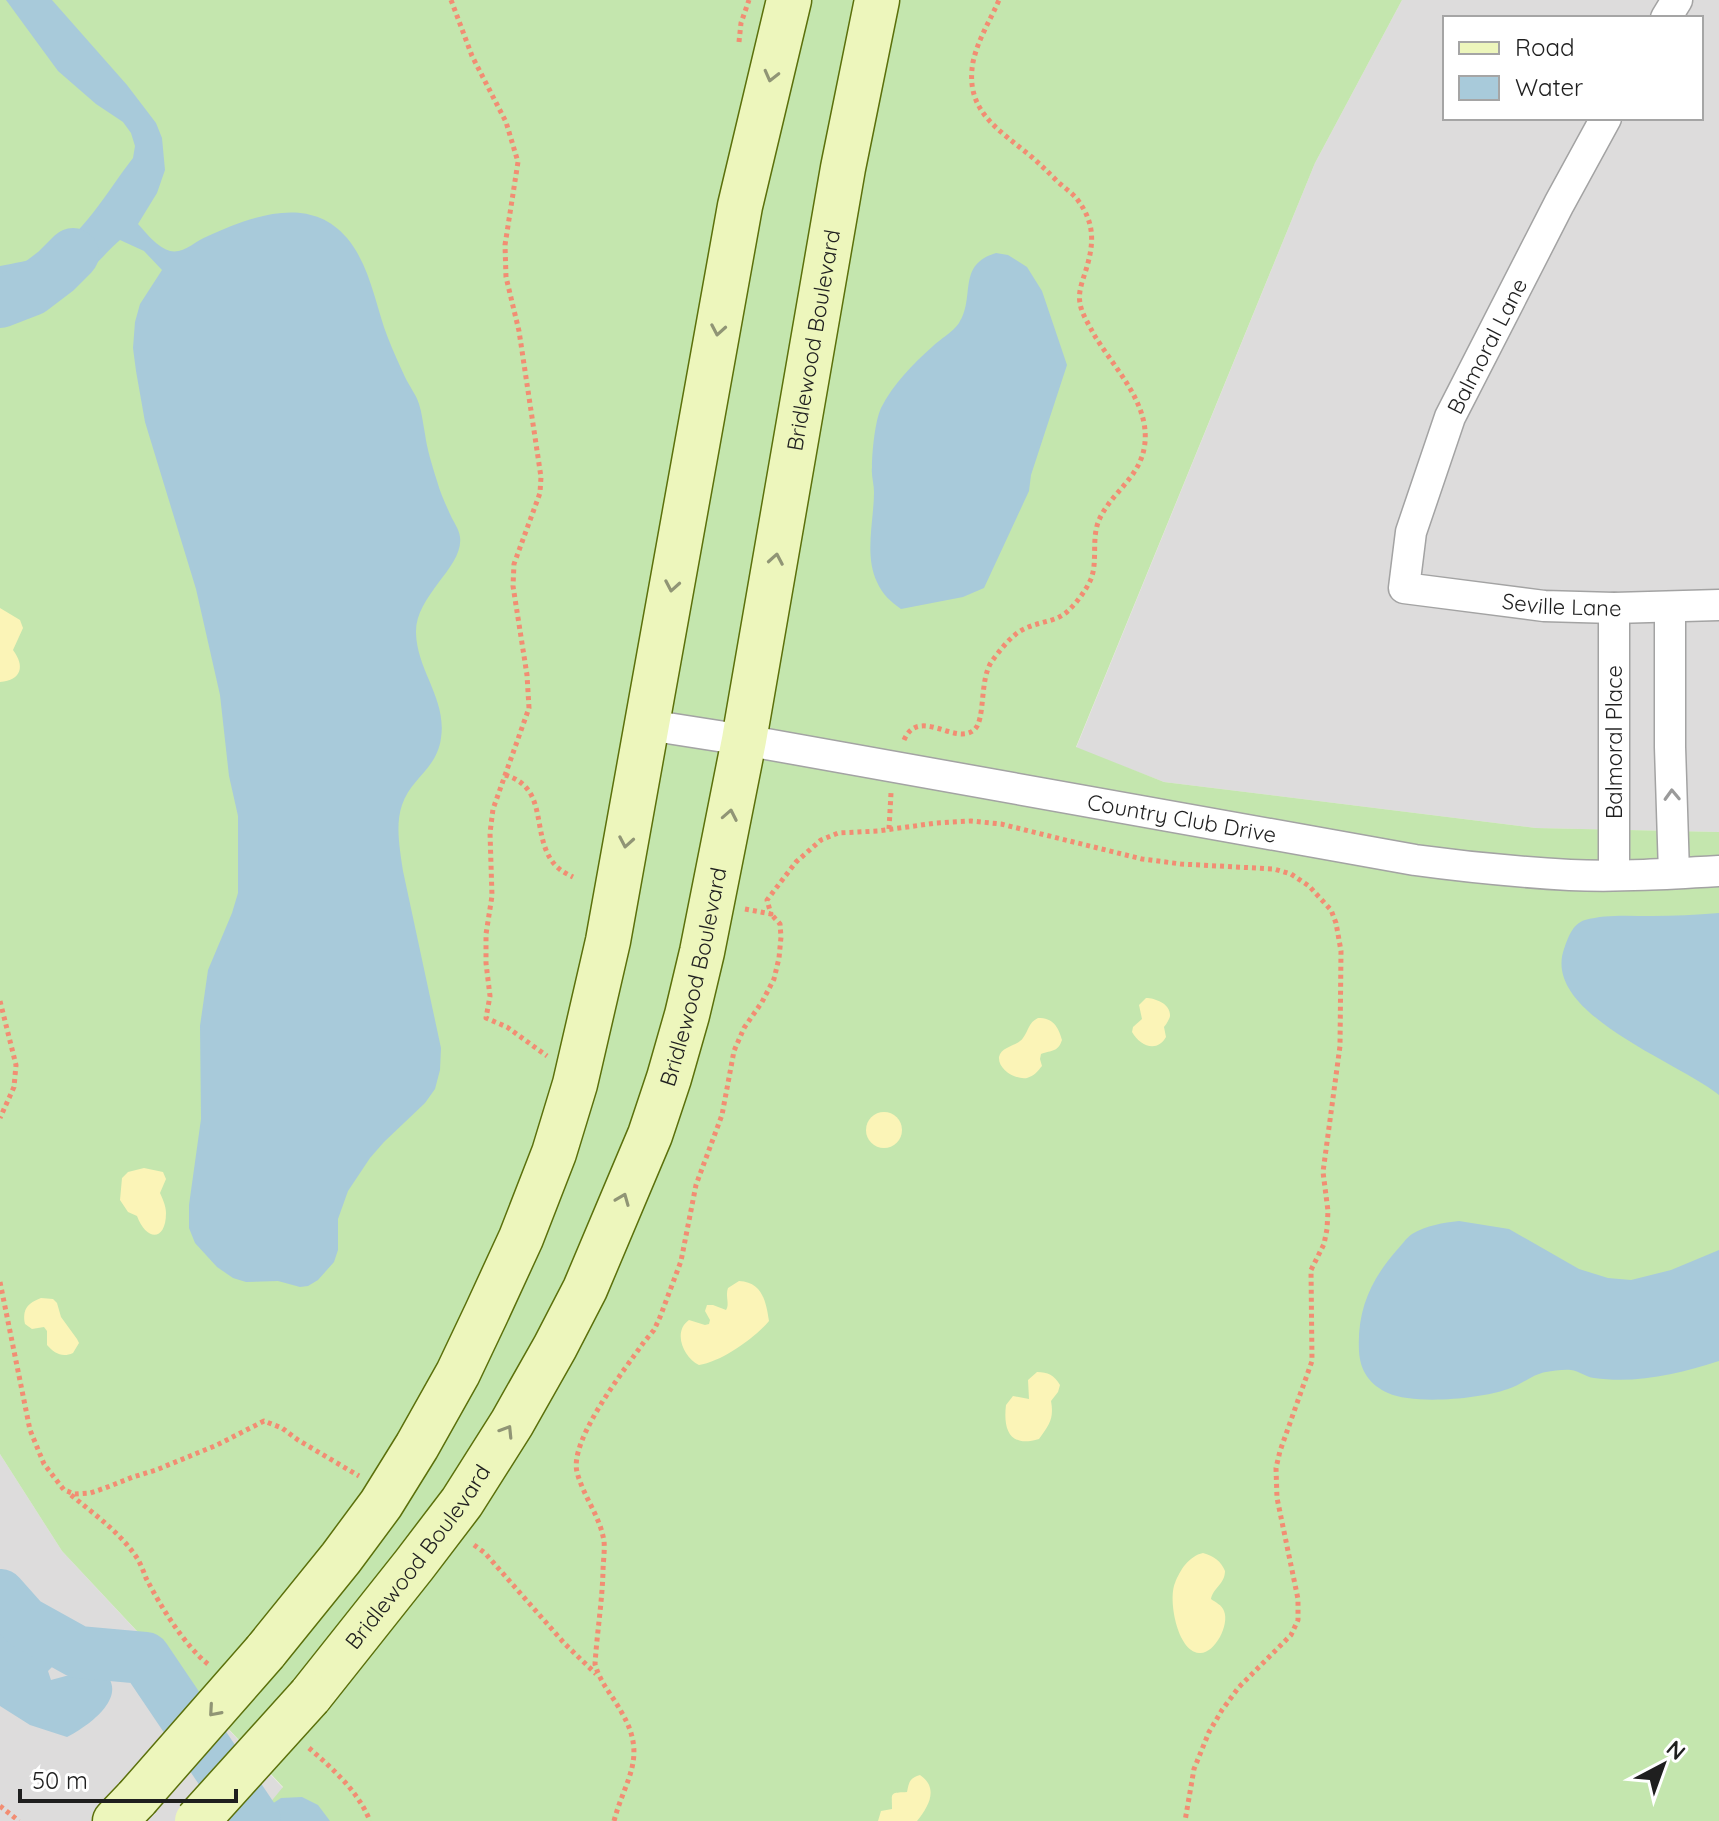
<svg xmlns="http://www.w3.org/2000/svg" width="1719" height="1821" font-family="Quicksand,sans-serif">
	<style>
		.residential { fill: #dddcdc; fill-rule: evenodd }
		.grass { fill: #c4e6ae }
		.sand { fill: #fbf4b7 }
		.water { fill: #a8cada }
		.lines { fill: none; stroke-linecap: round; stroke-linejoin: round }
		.river { stroke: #a8cada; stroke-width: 52 }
		.street-casing { stroke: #a3a3a3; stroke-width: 33 }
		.secondary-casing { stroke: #5b700b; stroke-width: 47 }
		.path { stroke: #f28d73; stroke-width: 5; stroke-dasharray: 4 4; stroke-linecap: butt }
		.street { stroke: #fff; stroke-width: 30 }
		.secondary { stroke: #edf6bc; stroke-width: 44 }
		.secondary-bridge-casing { stroke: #5b700b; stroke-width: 47; stroke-linecap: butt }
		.secondary-bridge { stroke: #edf6bc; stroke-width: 44 }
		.oneway { stroke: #909575 }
		.oneway2 { stroke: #9a9a9a }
		.labels { text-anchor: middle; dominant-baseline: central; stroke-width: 7; stroke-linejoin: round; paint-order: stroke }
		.street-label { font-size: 22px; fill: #1f1f1f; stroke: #fff }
	</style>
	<rect width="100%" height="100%" fill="#efede5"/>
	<g class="residential">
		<path d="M 1402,0 L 1719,0 L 1719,832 L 1536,828 L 1164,782 L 1076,748 L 1315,163 ZM 1445,18 L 1701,18 L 1701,118 L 1445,118 Z"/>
		<polygon points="0,1454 62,1551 283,1788 255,1821 0,1821"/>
	</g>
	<polygon class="grass" points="0,0 1402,0 1315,163 1076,747 1164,782 1536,828 1719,832 1719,1821 255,1821 283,1787 62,1551 0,1454"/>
	<g class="sand">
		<path d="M 0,608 L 20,620 L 23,628 L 13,650 C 25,666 22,680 0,682 Z"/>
		<path d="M 1146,998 C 1155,998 1171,1004 1170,1016 C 1170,1018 1166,1025 1164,1027 L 1166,1037 C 1157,1053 1140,1046 1132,1032 L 1133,1027 L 1142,1019 L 1139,1005 Z"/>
		<path d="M 1038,1018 C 1053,1018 1058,1026 1062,1040 C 1058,1052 1052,1050 1041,1054 L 1040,1059 L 1042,1066 C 1038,1071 1034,1076 1027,1078 C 1016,1080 998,1070 999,1057 C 1001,1046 1018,1046 1023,1038 C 1029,1030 1028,1023 1038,1018 Z"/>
		<circle cx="884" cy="1130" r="18"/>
		<path d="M 144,1168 L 163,1172 L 166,1179 L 160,1193 C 163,1200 166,1206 166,1213 C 166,1242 146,1241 137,1216 L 128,1212 L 120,1200 L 122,1178 L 128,1172 Z"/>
		<path d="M 739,1281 C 762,1282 766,1301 769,1321 C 755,1338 721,1362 699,1365 C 684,1358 672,1332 689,1320 L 705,1325 L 709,1324 L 710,1320 L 705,1311 L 707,1305 L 713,1305 L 726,1310 C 730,1304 725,1296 728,1288 Z"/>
		<path d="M 41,1298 L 53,1299 L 57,1303 L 61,1317 L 77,1339 L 79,1343 L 73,1353 C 62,1358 54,1353 47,1345 L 47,1331 L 44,1327 L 32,1329 L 25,1324 C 22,1309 28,1303 41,1298 Z"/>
		<path d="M 1037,1372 C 1048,1372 1054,1375 1060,1385 L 1058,1392 L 1051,1401 C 1054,1418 1050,1424 1039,1439 C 1010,1448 1003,1430 1006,1405 L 1013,1396 L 1029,1399 L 1028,1380 Z"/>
		<path d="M 1203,1553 C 1214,1556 1221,1561 1225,1571 C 1225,1584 1213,1588 1211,1599 C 1215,1602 1222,1605 1224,1611 C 1230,1625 1214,1655 1199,1653 C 1177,1651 1168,1599 1175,1583 C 1180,1570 1189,1556 1203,1553 Z"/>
		<path d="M 920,1775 C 939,1788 929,1806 917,1821 L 878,1821 L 881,1811 L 892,1809 C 892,1792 889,1793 907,1792 C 909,1783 909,1778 920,1775 Z"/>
	</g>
	<g class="water">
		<path d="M 6,0 L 52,0 L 127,85 L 156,123 L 162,138 L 165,170 L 157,193 L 138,224 C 146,233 158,248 170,251 C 184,254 195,241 208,236 C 252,216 310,194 347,238 C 371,267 375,305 388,338 C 393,351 399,364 405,377 C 409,386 416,394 419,404 C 422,413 423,424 425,434 C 427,449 432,465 437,481 C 440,492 445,503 450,514 C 453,521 459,529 460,537 C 464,567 415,595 416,633 C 417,671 447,699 441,738 C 437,769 411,778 402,805 C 395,825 400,850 403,871 L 441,1048 L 440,1070 L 435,1089 L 425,1103 L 384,1142 L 370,1158 L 348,1191 L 338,1219 L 338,1250 L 334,1262 L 318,1280 L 308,1286 L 300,1287 L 278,1281 L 246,1282 L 233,1278 L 217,1267 L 195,1243 L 189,1228 L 189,1205 L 201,1119 L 200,1026 L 208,970 L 232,913 L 238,893 L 238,816 L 229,776 L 220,695 L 196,589 L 145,422 L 136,371 L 133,348 L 135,322 L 140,304 L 162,270 L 144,251 L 120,240 C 104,253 75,291 58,296 C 38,301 19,293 0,296 L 0,266 C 14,263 30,261 43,256 C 80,242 109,188 133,158 L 135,146 L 131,133 L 123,122 L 96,104 L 58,71 Z"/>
		<path d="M 996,253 L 1008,255 L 1027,267 L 1042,291 L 1067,365 L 1031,475 L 1029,491 L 984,588 L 963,597 L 901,609 C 891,602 882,594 877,582 C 864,555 874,520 874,492 C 874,484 871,475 872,467 C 872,452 875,421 881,408 C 893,384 913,364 932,347 C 940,339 953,332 959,323 C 976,297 956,265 996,253 Z"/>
		<path d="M 1719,913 L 1719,1095 C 1681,1063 1541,1014 1564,949 C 1568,938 1572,924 1585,920 C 1606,914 1630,916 1652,916 C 1674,916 1696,915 1719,913 Z"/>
		<path d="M 1459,1221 L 1509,1229 L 1579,1269 L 1608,1278 L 1631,1280 L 1671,1270 L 1719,1250 L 1719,1361 C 1679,1374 1636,1384 1594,1378 C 1586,1377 1579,1371 1571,1370 C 1564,1369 1553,1371 1546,1372 C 1533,1374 1521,1385 1508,1389 C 1480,1399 1414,1405 1388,1393 C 1370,1385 1360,1371 1359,1351 C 1357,1311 1370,1281 1396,1251 C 1401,1246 1406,1238 1412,1234 C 1427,1225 1443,1223 1459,1221 Z"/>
		<path d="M 25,1602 C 46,1609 62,1626 72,1646 L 69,1655 L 54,1665 L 48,1671 L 51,1680 L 88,1670 L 101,1670 C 133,1694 89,1726 67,1737 L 30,1725 L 0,1706 L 0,1612 C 18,1620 14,1612 25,1602 Z"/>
		<polygon points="302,1797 318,1805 330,1821 240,1821 259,1800 269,1806 281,1798"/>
	</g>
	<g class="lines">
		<g class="river">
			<polyline points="0,302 31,290 56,271 73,254"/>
			<polyline points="0,1595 24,1622 78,1652 145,1658 255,1821"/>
		</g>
		<g class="street-casing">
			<g id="street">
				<polyline points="1666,18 1677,0"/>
				<path id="s1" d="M 1606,118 L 1559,204 L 1450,417 L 1411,532 L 1404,588 L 1544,606 L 1614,608 L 1719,605"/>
				<polyline points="1670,607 1670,747 1674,873"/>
				<path id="s2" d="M 648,725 L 744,740 L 1415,860 C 1466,867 1518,872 1570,875 C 1619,877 1669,874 1719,871"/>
				<polyline points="1614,875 1614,608"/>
			</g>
		</g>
		<g class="secondary-casing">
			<g id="secondary">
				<polyline points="265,1652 341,1558 381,1504 417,1446 458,1373 486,1314 521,1238 554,1153 575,1084 608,941 740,206 789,0"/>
				<path id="s3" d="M 310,1696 L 414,1565 L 462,1502 L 512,1423 L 555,1347 L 585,1289 L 650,1135 L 669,1078 L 687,1015 L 702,952 L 744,740 L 843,168 L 877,0"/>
				<polyline points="115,1821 137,1798"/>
			</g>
		</g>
		<g class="path">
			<polyline points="451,0 472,56 506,122 518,162 505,245 506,277 519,331 541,477 540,493 514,564 513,586 527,675 529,708 493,809 490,833 492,896 486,934 486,963 490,996 486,1018 507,1027 547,1056"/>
			<polyline points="739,42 741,23 749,0"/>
			<path d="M 904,740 C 919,706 955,746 974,730 C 986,720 979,679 992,661 C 1001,649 1012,634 1026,628 C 1041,621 1058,622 1070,609 C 1078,601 1086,590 1091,579 C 1098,561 1091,539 1099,520 C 1111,493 1138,479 1144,449 C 1153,404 1112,367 1092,331 C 1088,323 1081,312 1080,303 C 1078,293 1082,282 1085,273 C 1094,245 1096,224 1077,199 C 1072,193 1065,188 1059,183 C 1050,174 1042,166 1033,158 C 1000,130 964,112 973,62 C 978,39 990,21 999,0"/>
			<path d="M 505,775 C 551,788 529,837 556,866 C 561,871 567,874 573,877"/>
			<polyline points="889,829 891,793"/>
			<polyline points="745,909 771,914 767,900 796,862 821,840 838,833 878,831 936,823 971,821 1001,824 1142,859 1181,864 1274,869 1291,874 1309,886 1331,910 1336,923 1341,951 1340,1046 1323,1172 1328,1211 1327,1229 1324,1244 1311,1270 1312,1361 1280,1451 1276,1468 1277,1498 1298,1599 1298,1620 1291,1635 1239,1687 1222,1710 1209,1732 1194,1769 1185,1821"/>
			<polyline points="0,1001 16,1065 14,1087 0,1118"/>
			<polyline points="0,1282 30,1430 44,1464 64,1490 75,1494 90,1493 105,1488 133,1477 156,1470 217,1445 264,1421 282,1428 298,1440 359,1476"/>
			<path d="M 71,1495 C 94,1514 118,1531 135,1555 C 140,1562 143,1570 146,1578 C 161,1607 184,1645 209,1665"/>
			<polyline points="474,1545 485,1553 564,1643 596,1674"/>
			<path d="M 309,1748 C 333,1769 358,1791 370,1821"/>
			<polyline points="0,1806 19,1821"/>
			<path d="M 614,1821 C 625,1779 648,1758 622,1713 C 613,1696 600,1683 595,1664 C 597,1633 602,1603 603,1572 C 603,1562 605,1551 604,1541 C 600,1516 583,1496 577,1472 C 569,1440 625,1369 644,1342 L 654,1330 L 660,1317 L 681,1261 L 696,1185 L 722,1115 L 734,1051 L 744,1028 L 762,1002 L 774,979 L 779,958 L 781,937 L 780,924 L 771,914"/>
		</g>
		<use href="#street" class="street"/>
		<use href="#secondary" class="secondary"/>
		<g class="secondary-bridge-casing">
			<g id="secondary-bridge">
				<polyline points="137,1798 265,1652"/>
				<polyline points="197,1821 310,1696"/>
			</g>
		</g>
		<use href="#secondary-bridge" class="secondary-bridge"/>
	</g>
	<defs><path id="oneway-chevron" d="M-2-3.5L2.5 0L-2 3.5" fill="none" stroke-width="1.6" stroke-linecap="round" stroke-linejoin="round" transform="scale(2)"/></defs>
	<g class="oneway">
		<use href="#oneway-chevron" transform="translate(771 76) rotate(104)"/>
		<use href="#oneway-chevron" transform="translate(718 330) rotate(100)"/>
		<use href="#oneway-chevron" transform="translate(776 559) rotate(-80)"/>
		<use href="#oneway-chevron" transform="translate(672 586) rotate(100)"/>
		<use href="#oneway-chevron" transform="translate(730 815) rotate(-79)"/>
		<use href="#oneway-chevron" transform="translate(626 842) rotate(100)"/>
		<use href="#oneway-chevron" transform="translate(623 1199) rotate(-68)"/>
		<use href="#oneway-chevron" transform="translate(507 1431) rotate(-58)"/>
		<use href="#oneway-chevron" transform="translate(214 1711) rotate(131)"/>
	</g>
	<use class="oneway2" href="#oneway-chevron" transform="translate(1672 795) rotate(-92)"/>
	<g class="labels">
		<g class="street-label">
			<text stroke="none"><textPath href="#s3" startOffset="1472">Bridlewood Boulevard</textPath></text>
			<text transform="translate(1487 346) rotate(-63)">Balmoral Lane</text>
			<text stroke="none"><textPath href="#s1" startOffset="674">Seville Lane</textPath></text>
			<text transform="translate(1614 742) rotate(-90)">Balmoral Place</text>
			<text stroke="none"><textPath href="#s2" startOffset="542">Country Club Drive</textPath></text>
			<text stroke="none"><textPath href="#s3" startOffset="824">Bridlewood Boulevard</textPath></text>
			<text stroke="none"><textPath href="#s3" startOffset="176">Bridlewood Boulevard</textPath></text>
		</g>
	</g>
	<rect x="1443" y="16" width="260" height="104" fill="#ffffff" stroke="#a5a5a5" stroke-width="2"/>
	<rect x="1459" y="42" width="40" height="12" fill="#edf6bc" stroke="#a5a5a5" stroke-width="2"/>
	<text x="1515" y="56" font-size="24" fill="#1f1f1f">Road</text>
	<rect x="1459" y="76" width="40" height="24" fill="#a8cada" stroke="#a5a5a5" stroke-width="2"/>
	<text x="1515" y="96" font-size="24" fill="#1f1f1f">Water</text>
	<g transform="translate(1663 1765) rotate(41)" stroke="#ffffff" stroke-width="6" paint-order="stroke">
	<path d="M0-6L14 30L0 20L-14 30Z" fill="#1f1f1f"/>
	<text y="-12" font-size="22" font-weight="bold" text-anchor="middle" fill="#1f1f1f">N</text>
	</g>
	<path d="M20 1789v12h216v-12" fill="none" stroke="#1f1f1f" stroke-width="4"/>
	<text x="32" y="1789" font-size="24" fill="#1f1f1f" stroke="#ffffff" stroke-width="6" paint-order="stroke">50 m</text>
</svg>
